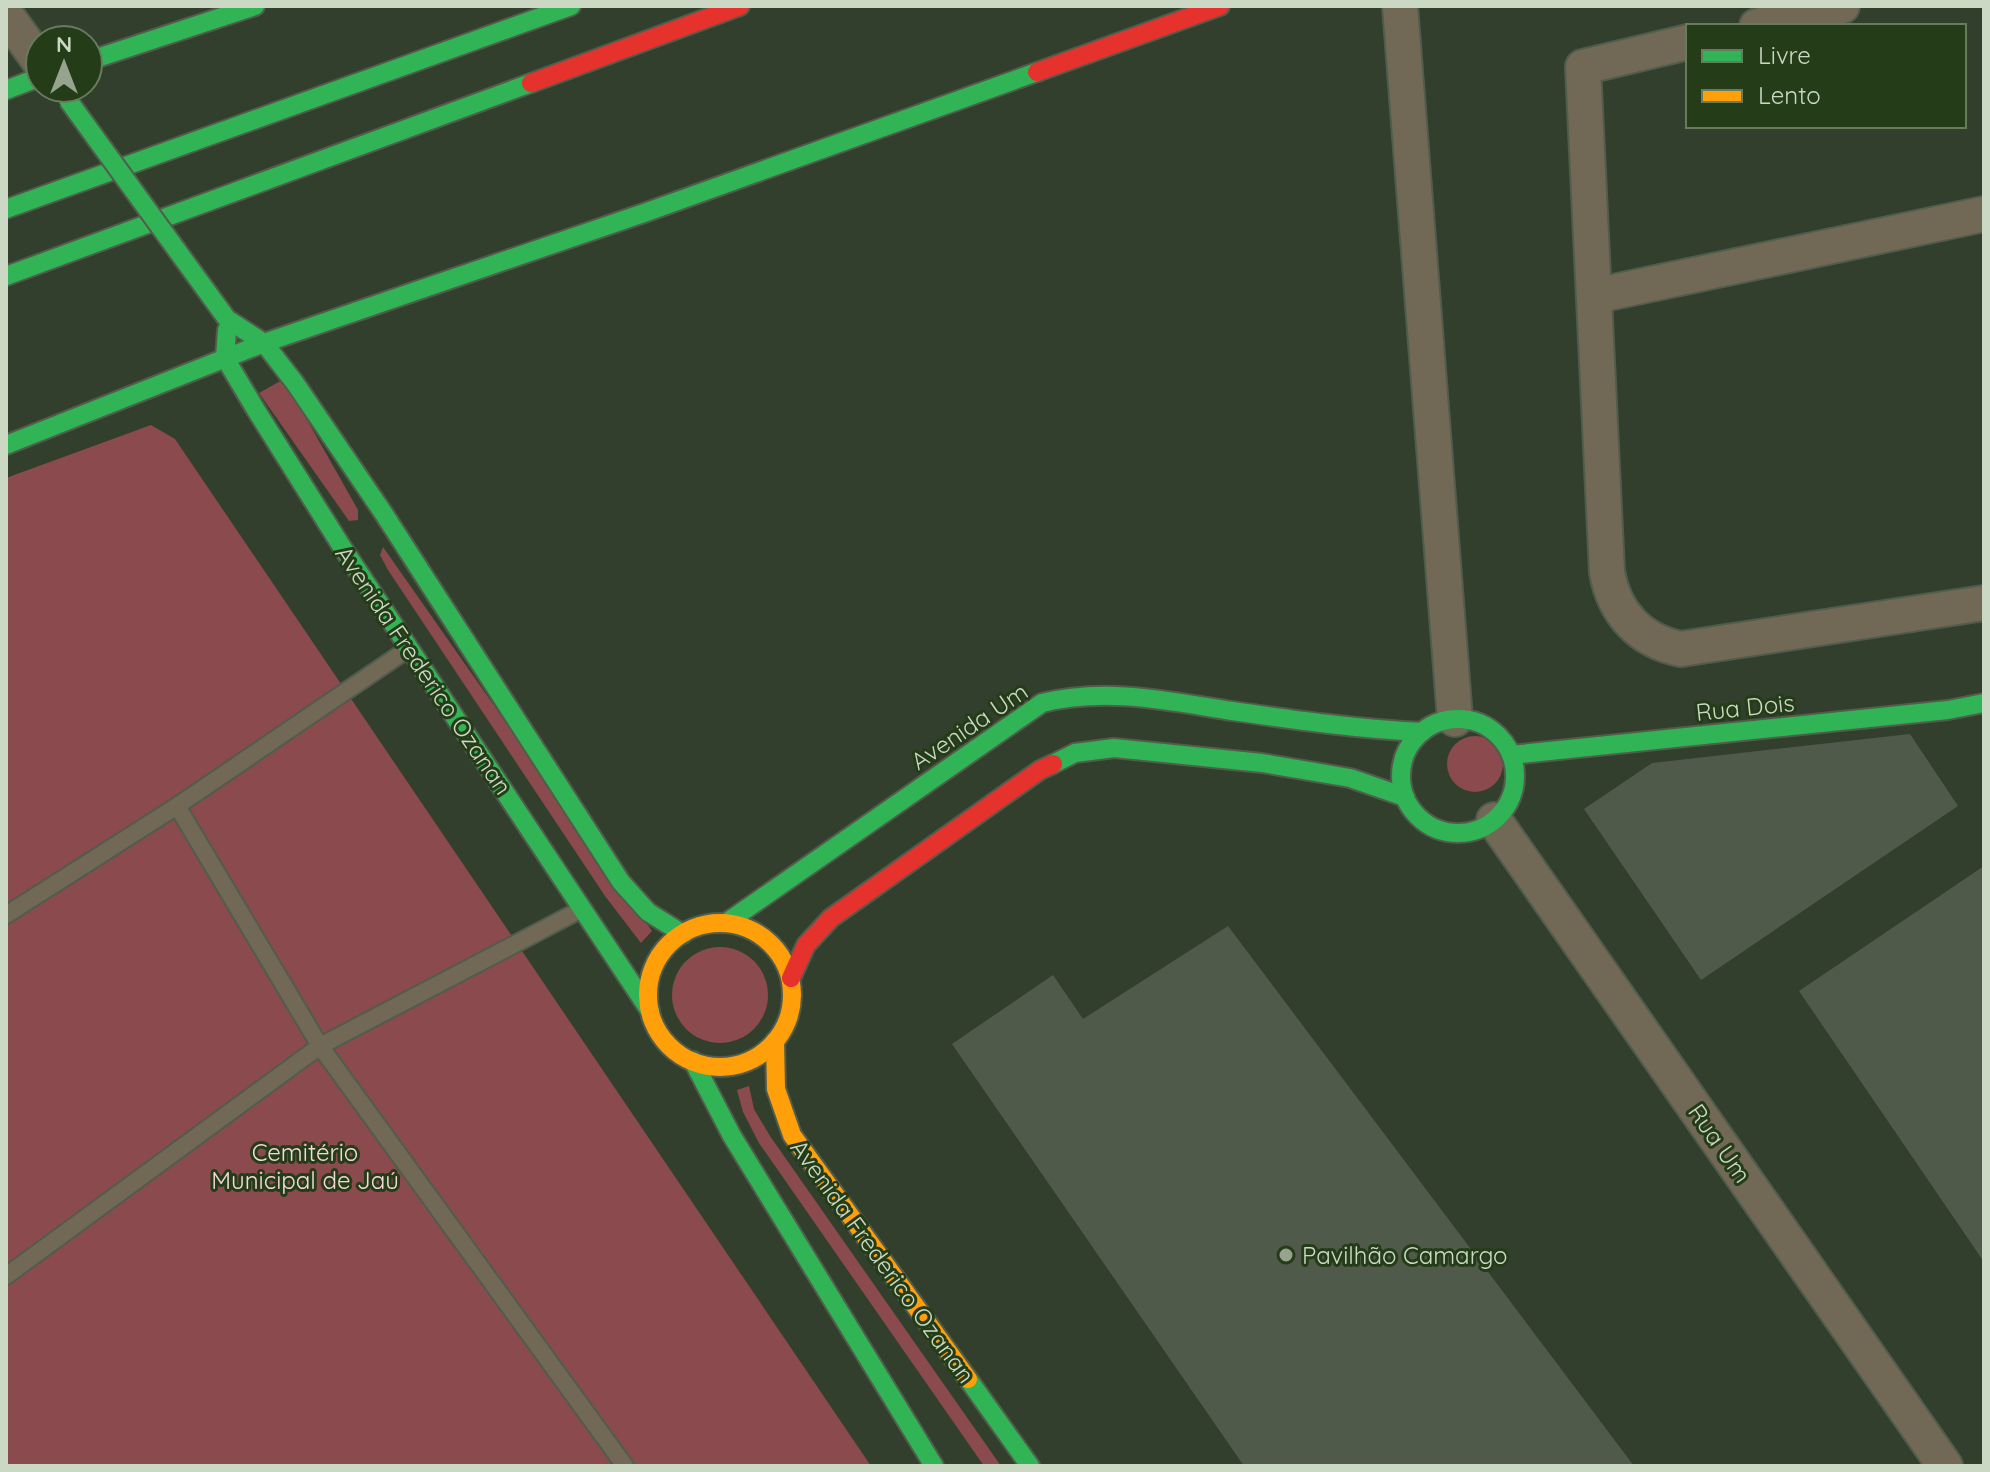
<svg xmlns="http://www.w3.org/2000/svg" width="1990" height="1472" font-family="Quicksand,sans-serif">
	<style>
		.green { fill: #8b4a4d }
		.building { fill: #505a4a }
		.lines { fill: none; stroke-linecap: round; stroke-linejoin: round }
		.lane-casing { stroke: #515c4c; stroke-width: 20 }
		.street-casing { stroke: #515c4c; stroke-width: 38 }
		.fast-casing { stroke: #515c4c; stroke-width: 22 }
		.slow-casing { stroke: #515c4c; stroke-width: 22 }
		.jam-casing { stroke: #515c4c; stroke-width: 22 }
		.lane { stroke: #716956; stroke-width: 16 }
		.street { stroke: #716956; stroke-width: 34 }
		.fast { stroke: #30b455; stroke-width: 18 }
		.slow { stroke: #ff9f0a; stroke-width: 18 }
		.jam { stroke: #e5322d; stroke-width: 18 }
		.fast-bridge-casing { stroke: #515c4c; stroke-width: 22; stroke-linecap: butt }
		.fast-bridge { stroke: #30b455; stroke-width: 18 }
		.poi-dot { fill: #95a38f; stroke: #253c19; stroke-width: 3 }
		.labels { text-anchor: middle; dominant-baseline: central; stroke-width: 6; stroke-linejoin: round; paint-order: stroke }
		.street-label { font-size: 24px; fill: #cbd9c4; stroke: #253c19 }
		.park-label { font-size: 24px; fill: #f3d8d8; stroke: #253c19 }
		.poi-label { font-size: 24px; fill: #cbd9c4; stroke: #253c19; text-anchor: start }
	</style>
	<rect width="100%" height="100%" fill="#323f2c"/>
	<g class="green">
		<polygon points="284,379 358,510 358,520 349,521 259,393"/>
		<polygon points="151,425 175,439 871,1466 6,1466 6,478"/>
		<polygon points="383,547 652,931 641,943 605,896 388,570 380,555"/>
		<circle cx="1475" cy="764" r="28"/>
		<circle cx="720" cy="995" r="48"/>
		<polygon points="749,1086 754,1109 770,1136 1001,1466 984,1466 759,1143 743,1112 737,1090"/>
	</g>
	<g class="building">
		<polygon points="1910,734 1958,806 1701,980 1584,809 1652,763"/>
		<polygon points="1984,866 1984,1262 1799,991"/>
		<polygon points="1228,926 1634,1466 1244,1466 952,1044 1053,975 1083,1019"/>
	</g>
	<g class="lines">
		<g class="lane-casing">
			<g id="lane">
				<polyline points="177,806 320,1046 625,1466"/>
				<polyline points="6,915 177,806 408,649"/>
				<polyline points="6,1276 320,1046 580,910"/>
			</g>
		</g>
		<g class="street-casing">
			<g id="street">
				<polyline points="1400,6 1455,719"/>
				<polyline points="6,15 40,62"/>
				<polyline points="1757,26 1842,6"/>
				<path d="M 1688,42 L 1583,67 L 1607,572 C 1614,613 1640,641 1681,649 L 1984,603"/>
				<polyline points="1594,296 1984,214"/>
				<polyline points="1494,820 1945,1466"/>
			</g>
		</g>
		<g class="fast-casing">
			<g id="fast">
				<polyline points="88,61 255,6"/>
				<polyline points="6,90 40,77"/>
				<polyline points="6,209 571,6"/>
				<polyline points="184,260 227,319 264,343 295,383 384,514 621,882 648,912 683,934"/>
				<polyline points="6,276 531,83"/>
				<polyline points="227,330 225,358 256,410 342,547 650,1011"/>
				<polyline points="6,445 264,343 644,213 1037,72"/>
				<circle cx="1458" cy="776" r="57"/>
				<polyline points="1511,755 1948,710 1984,703"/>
				<polyline points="1053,764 1075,753 1114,748 1262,763 1350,778 1405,797"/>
				<path d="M 726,923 L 1042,703 C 1106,687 1168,701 1232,711 C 1295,720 1358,729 1422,732"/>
				<polyline points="693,1061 732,1136 934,1466"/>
				<polyline points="968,1379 1030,1466"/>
			</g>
		</g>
		<g class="slow-casing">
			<g id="slow">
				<circle cx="720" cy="995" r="72"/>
				<polyline points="775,1041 776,1089 792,1135 968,1379"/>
			</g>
		</g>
		<g class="jam-casing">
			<g id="jam">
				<polyline points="1037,72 1220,6"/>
				<polyline points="531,83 740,6"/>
				<polyline points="791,978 806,945 831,918 1040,770 1053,764"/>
			</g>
		</g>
		<use href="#lane" class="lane"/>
		<use href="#street" class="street"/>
		<use href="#fast" class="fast"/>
		<use href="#slow" class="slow"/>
		<use href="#jam" class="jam"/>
		<g class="fast-bridge-casing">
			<polyline id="fast-bridge" points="68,100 184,260"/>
		</g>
		<use href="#fast-bridge" class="fast-bridge"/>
	</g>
	<circle class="poi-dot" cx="1286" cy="1255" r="8"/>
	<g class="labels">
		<g class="street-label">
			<text transform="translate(424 670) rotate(56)">Avenida Frederico Ozanan</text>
			<text transform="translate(1745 707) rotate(-6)">Rua Dois</text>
			<text transform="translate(969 726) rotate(-34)">Avenida Um</text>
			<text transform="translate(1720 1143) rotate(55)">Rua Um</text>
			<text transform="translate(883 1261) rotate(54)">Avenida Frederico Ozanan</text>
		</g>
		<g class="park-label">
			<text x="305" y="1152">Cemitério<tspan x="305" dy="28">Municipal de Jaú</tspan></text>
		</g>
		<g class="poi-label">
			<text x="1302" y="1255">Pavilhão Camargo</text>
		</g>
	</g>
	<rect width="1990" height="1472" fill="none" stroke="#cbd9c4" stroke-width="16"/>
	<rect x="1686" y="24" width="280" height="104" fill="#253c19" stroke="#677b5d" stroke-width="2"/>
	<rect x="1702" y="50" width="40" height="12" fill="#30b455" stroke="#677b5d" stroke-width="2"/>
	<text x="1758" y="64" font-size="24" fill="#cbd9c4">Livre</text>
	<rect x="1702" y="90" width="40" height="12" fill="#ff9f0a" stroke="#677b5d" stroke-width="2"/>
	<text x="1758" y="104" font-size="24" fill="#cbd9c4">Lento</text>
	<g transform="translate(64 64)"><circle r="38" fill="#253c19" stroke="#677b5d" stroke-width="2"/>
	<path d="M0-6L14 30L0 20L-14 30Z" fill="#95a38f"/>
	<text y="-12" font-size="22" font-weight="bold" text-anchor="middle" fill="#cbd9c4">N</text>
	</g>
</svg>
